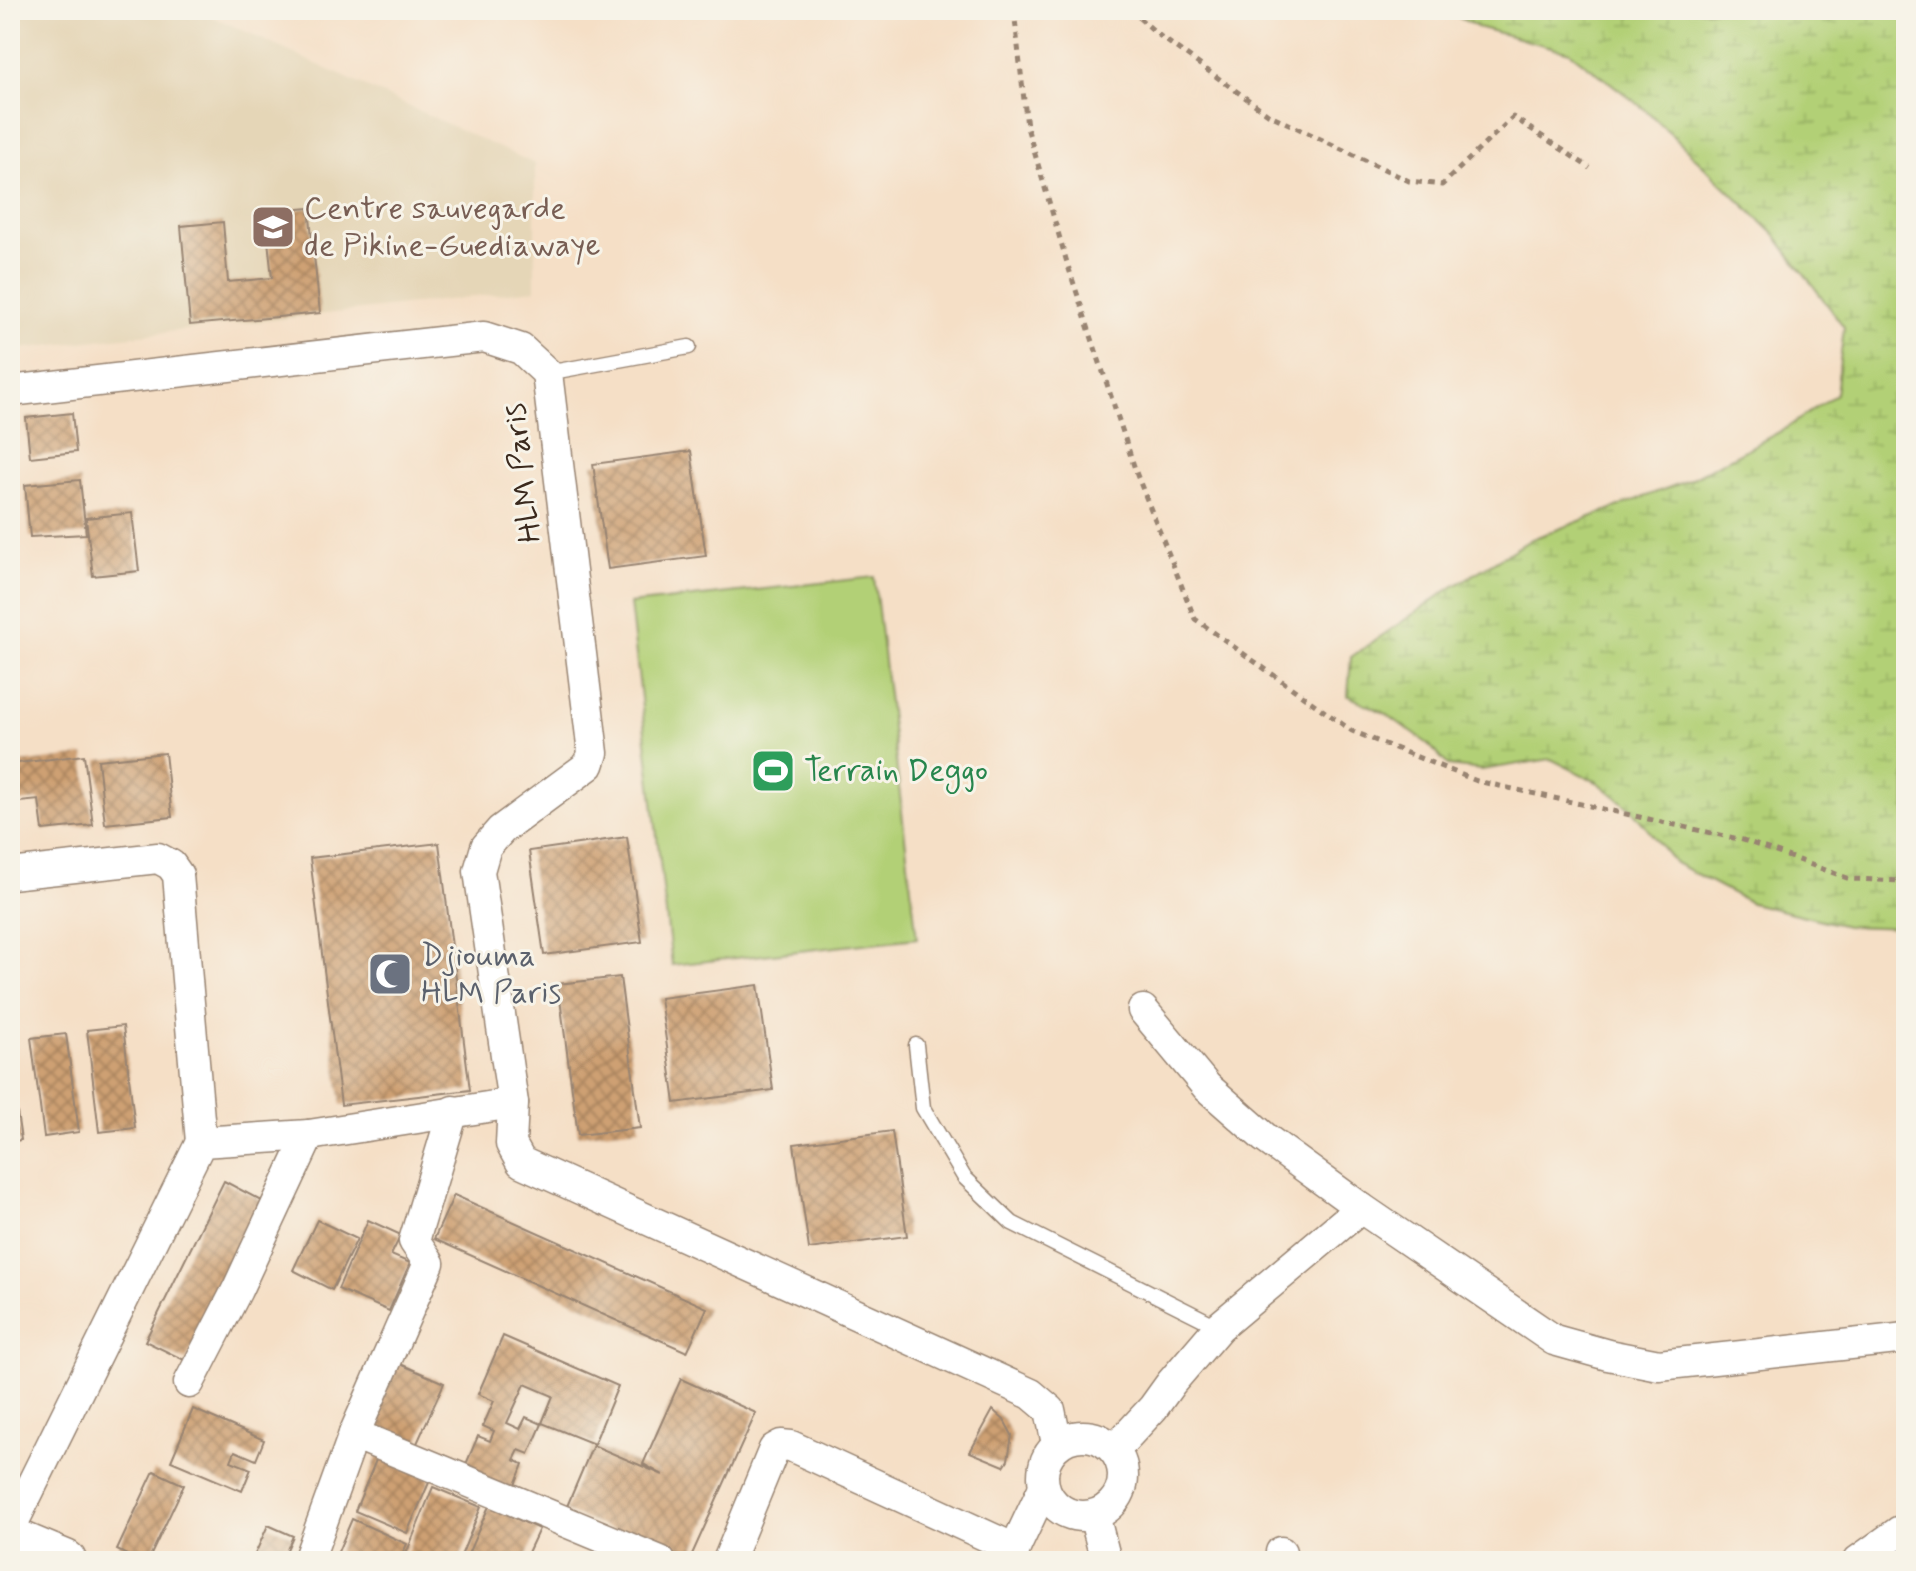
<svg xmlns="http://www.w3.org/2000/svg" width="1916" height="1571" font-family="Mynerve,sans-serif">
	<style>
		.built { fill: #e5d6b7 }
		.wetland { fill: url(#wetland-marsh); stroke: #767d4a; stroke-width: 2 }
		.pitch { fill: #b2d076; stroke: #767d4a; stroke-width: 2 }
		.building { fill: url(#building-cross-hatch) }
		.lines { fill: none; stroke-linecap: round; stroke-linejoin: round }
		.service-casing { stroke: #988472; stroke-width: 17 }
		.minor-casing { stroke: #988472; stroke-width: 33 }
		.secondary-casing { stroke: #988472; stroke-width: 45 }
		.path { stroke: #988472; stroke-width: 5; stroke-dasharray: 6 6; stroke-linecap: butt }
		.service { stroke: #fff; stroke-width: 14 }
		.minor { stroke: #fff; stroke-width: 30 }
		.secondary { stroke: #fff; stroke-width: 42 }
		.labels { text-anchor: middle; dominant-baseline: central; stroke-width: 6; stroke-linejoin: round; paint-order: stroke }
		.education-label { font-size: 32px; fill: #785e54; stroke: #f7f3e8; text-anchor: start }
		.street-label { font-size: 32px; fill: #3b2a1e; stroke: #f7f3e8 }
		.leisure-label { font-size: 32px; fill: #27864d; stroke: #f7f3e8; text-anchor: start }
		.worship-label { font-size: 32px; fill: #5b616d; stroke: #f7f3e8; text-anchor: start }
	</style>
	<defs>
		<pattern id="wetland-marsh" width="20" height="14" patternUnits="userSpaceOnUse" patternTransform="scale(2)"><rect width="20" height="14" fill="#b2d076"/><path d="M1 5h8M5 5V1M11 12h8M15 12V8" fill="none" stroke="#9ab366"/></pattern>
		<pattern id="building-cross-hatch" width="8" height="8" patternUnits="userSpaceOnUse" patternTransform="scale(2)"><rect width="8" height="8" fill="#cea073"/><path d="M0 0l8 8M0 8l8-8" fill="none" stroke="#a8835e"/></pattern>
	</defs>
	<rect width="100%" height="100%" fill="#f7f3e8"/>
	<filter id="ink" filterUnits="userSpaceOnUse"><feTurbulence type="fractalNoise" baseFrequency=".0125" numOctaves="2"/><feDisplacementMap in="SourceGraphic" scale="16" xChannelSelector="R" yChannelSelector="G"/><feConvolveMatrix kernelMatrix="1 2 1 2 8 2 1 2 1" color-interpolation-filters="sRGB"/></filter>
	<filter id="wash" filterUnits="userSpaceOnUse"><feTurbulence type="fractalNoise" baseFrequency=".006" numOctaves="4" result="noise"/><feDisplacementMap in="SourceGraphic" scale="32" xChannelSelector="R" yChannelSelector="G"/><feGaussianBlur stdDeviation="1.8" result="paint"/><feColorMatrix in="noise" values="0 0 0 0 0 0 0 0 0 0 0 0 0 0 0 0 0 1.4 0 .05"/><feComposite in="paint" operator="in"/></filter>
	<g filter="url(#wash)">
		<rect width="100%" height="100%" fill="#f5dfc6"/>
		<polygon class="built" points="10,10 198,10 535,164 535,290 10,350"/>
		<polygon class="wetland" points="1445,10 1906,10 1906,928 1846,926 1751,903 1675,863 1633,811 1599,783 1551,759 1481,770 1449,766 1428,744 1385,713 1348,696 1351,657 1451,588 1532,539 1689,480 1785,429 1836,394 1844,327 1775,235 1647,111 1570,52 1477,27"/>
		<polygon class="pitch" points="874,577 917,938 672,965 630,604"/>
		<g id="blocks">
			<g class="building">
				<polygon points="309,208 320,313 190,325 181,226 223,222 228,282 272,278 265,212"/>
				<polygon points="72,413 76,452 30,457 26,418"/>
				<polygon points="691,451 706,556 608,569 593,464"/>
				<polygon points="80,480 86,534 30,537 25,485"/>
				<polygon points="132,513 139,571 93,576 86,518"/>
				<polygon points="165,753 172,817 105,824 98,760"/>
				<polygon points="84,755 93,825 43,830 39,800 10,803 10,764"/>
				<polygon points="12,810 16,838 10,838 10,811"/>
				<polygon points="627,837 642,942 544,955 529,851"/>
				<polygon points="439,843 470,1090 341,1105 310,858"/>
				<polygon points="620,977 640,1128 578,1135 558,984"/>
				<polygon points="758,985 773,1090 675,1103 660,998"/>
				<polygon points="123,1026 135,1128 99,1132 87,1030"/>
				<polygon points="66,1034 79,1132 44,1137 31,1038"/>
				<polygon points="10,1065 21,1140 10,1142"/>
				<polygon points="892,1131 907,1236 809,1249 794,1144"/>
				<polygon points="224,1181 264,1202 186,1361 145,1341"/>
				<polygon points="454,1195 707,1308 687,1352 434,1239"/>
				<polygon points="317,1220 357,1239 332,1290 293,1270"/>
				<polygon points="368,1220 401,1235 391,1255 410,1263 389,1311 338,1289"/>
				<polygon points="503,1336 618,1386 594,1444 542,1423 553,1396 525,1384 507,1423 520,1429 526,1417 542,1424 529,1454 519,1450 514,1460 523,1464 513,1490 464,1469 478,1436 490,1441 494,1431 483,1426 494,1401 478,1394"/>
				<polygon points="398,1363 444,1383 415,1448 370,1428"/>
				<polygon points="681,1379 756,1413 689,1561 565,1511 593,1445 663,1475 643,1464"/>
				<polygon points="193,1409 264,1440 256,1460 235,1451 231,1461 251,1469 242,1491 171,1461"/>
				<polygon points="993,1410 1004,1420 1012,1435 1008,1460 1004,1466 970,1452"/>
				<polygon points="378,1455 431,1478 407,1533 355,1511"/>
				<polygon points="154,1471 184,1485 148,1561 139,1561 117,1550"/>
				<polygon points="433,1487 481,1507 459,1561 422,1561 406,1554"/>
				<polygon points="489,1506 539,1529 524,1561 465,1561"/>
				<polygon points="352,1519 407,1544 399,1561 334,1561"/>
				<polygon points="268,1525 293,1536 282,1561 252,1561"/>
				<polygon points="598,1546 632,1561 591,1561"/>
			</g>
		</g>
	</g>
	<g filter="url(#ink)">
		<use href="#blocks" fill-opacity="0" stroke="#988472" stroke-width="2"/>
		<g class="lines">
			<g class="service-casing">
				<g id="service">
					<polyline points="547,373 689,347"/>
					<polyline points="916,1045 923,1108 964,1177 1012,1223 1219,1327"/>
				</g>
			</g>
			<g class="minor-casing">
				<g id="minor">
					<polyline points="10,391 484,337 521,349 547,373 593,753 589,765 501,830 486,847 479,871 513,1103 511,1144 521,1162 1031,1394 1050,1410 1057,1444"/>
					<polyline points="10,874 158,858 171,865 178,875 201,1142"/>
					<polyline points="1143,1010 1207,1087 1265,1138 1361,1208"/>
					<polyline points="189,1383 237,1290 309,1135"/>
					<polyline points="354,1434 660,1561"/>
					<circle cx="1083" cy="1476" r="40"/>
					<polyline points="1114,1450 1153,1408 1171,1383 1219,1327 1361,1208 1554,1340 1608,1355 1659,1365 1906,1338"/>
					<polyline points="1094,1515 1106,1561"/>
					<polyline points="10,1529 201,1142 309,1135 513,1103"/>
					<polyline points="1281,1552 1281,1561"/>
					<polyline points="308,1561 354,1434 429,1263 414,1241 453,1111"/>
					<polyline points="728,1561 774,1449 781,1445 791,1446 1015,1549"/>
					<polyline points="1009,1561 1044,1487"/>
					<polyline points="1858,1561 1900,1531"/>
				</g>
			</g>
			<g class="secondary-casing">
				<polyline id="secondary" points="10,1538 65,1561"/>
			</g>
			<g class="path">
				<polyline points="1014,10 1027,127 1068,266 1137,475 1195,619 1352,731 1477,781 1743,840 1850,879 1906,881"/>
				<polyline points="1130,10 1160,36 1268,114 1409,181 1442,185 1513,117 1590,168"/>
			</g>
			<use href="#service" class="service"/>
			<use href="#minor" class="minor"/>
			<use href="#secondary" class="secondary"/>
		</g>
	</g>
	<defs>
		<g id="school-square" transform="scale(2.3)"><rect x="-9" y="-9" width="18" height="18" rx="4" fill="#8d6e63" stroke="#f7f3e8"/><path d="M0-5L7-2L0 1L-7-2ZM-4 1L0 2.5L4 1V4Q0 6-4 4Z" fill="#fff"/></g>
		<g id="stadium-square" transform="scale(2.3)"><rect x="-9" y="-9" width="18" height="18" rx="4" fill="#2e9e5b" stroke="#f7f3e8"/><path d="M0-5a6.5 5 0 1 0 0 10a6.5 5 0 1 0 0-10ZM-3.5-1.8h7v3.6h-7Z" fill="#fff"/></g>
		<g id="mosque-square" transform="scale(2.3)"><rect x="-9" y="-9" width="18" height="18" rx="4" fill="#6b7280" stroke="#f7f3e8"/><path d="M3.5-4.9A6 6 0 1 0 3.5 4.9A5 5 0 1 1 3.5-4.9Z" fill="#fff"/></g>
	</defs>
	<g fill-rule="evenodd">
		<use href="#school-square" x="273" y="227"/>
		<use href="#stadium-square" x="773" y="771"/>
		<use href="#mosque-square" x="390" y="974"/>
	</g>
	<g class="labels">
		<g class="education-label">
			<text x="304" y="209">Centre sauvegarde<tspan x="304" dy="37">de Pikine-Guediawaye</tspan></text>
		</g>
		<g class="street-label">
			<text transform="translate(523 473) rotate(-97)">HLM Paris</text>
		</g>
		<g class="leisure-label">
			<text x="804" y="771">Terrain Deggo</text>
		</g>
		<g class="worship-label">
			<text x="421" y="956">Djiouma<tspan x="421" dy="37">HLM Paris</tspan></text>
		</g>
	</g>
	<rect width="1916" height="1571" fill="none" stroke="#f7f3e8" stroke-width="40"/>
</svg>
